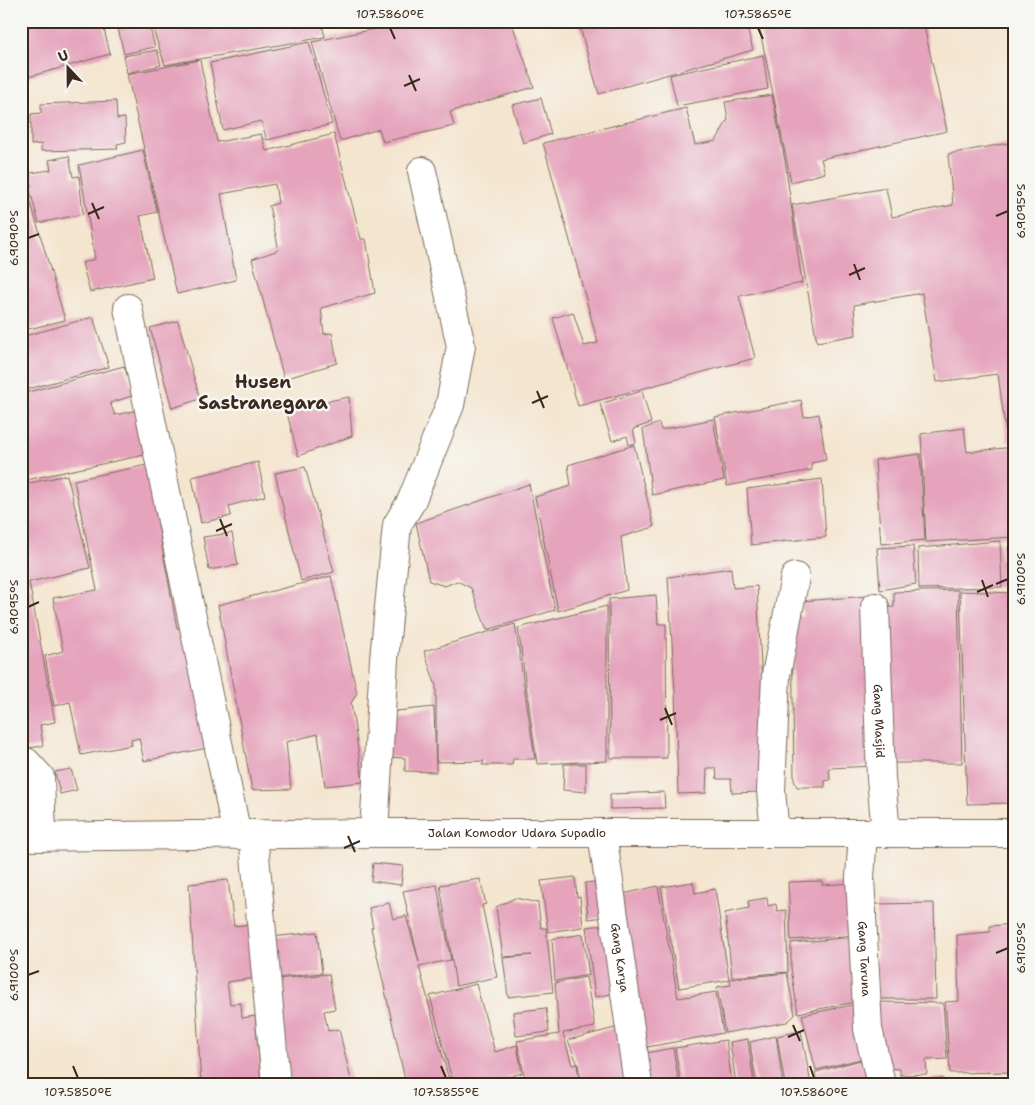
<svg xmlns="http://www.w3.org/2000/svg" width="1035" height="1105" font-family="'Shantell Sans',sans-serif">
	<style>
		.building { fill: #e5a3bc }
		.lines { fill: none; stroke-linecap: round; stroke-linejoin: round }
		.minor-casing { stroke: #7c6b5c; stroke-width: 30 }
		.minor { stroke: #fff; stroke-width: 28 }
		.ticks { fill: none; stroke: #3b2a1e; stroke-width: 2 }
		.labels { text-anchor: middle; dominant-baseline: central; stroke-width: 5; stroke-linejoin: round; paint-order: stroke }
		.street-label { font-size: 12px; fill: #3b2a1e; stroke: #f6f6f2 }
		.district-label { font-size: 18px; font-weight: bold; fill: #3b2a1e; stroke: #f6f6f2 }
		.neatline { fill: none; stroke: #3b2a1e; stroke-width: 2 }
		.ticks-label { font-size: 12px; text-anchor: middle; fill: #3b2a1e }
	</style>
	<rect width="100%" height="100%" fill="#f6f6f2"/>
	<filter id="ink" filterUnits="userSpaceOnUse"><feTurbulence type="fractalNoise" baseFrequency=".02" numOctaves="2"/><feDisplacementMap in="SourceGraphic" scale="10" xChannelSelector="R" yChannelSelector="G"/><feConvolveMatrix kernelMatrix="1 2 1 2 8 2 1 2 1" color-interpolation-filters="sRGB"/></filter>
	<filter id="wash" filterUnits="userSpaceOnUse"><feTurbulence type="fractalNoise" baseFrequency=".0096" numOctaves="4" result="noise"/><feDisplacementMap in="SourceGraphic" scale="20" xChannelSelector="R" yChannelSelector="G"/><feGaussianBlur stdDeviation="1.12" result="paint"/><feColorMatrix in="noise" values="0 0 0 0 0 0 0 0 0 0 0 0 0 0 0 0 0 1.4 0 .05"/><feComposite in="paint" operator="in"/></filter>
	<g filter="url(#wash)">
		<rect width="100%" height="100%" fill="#f4e5cf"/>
		<g id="blocks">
			<g class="building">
				<polygon points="21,21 102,21 110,54 21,79"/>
				<polygon points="146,21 148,21 155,47 124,54 118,28"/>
				<polygon points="150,21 321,21 325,37 165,65"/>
				<polygon points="413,21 511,21 534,87 450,112 454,126 383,142 379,129 340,141 312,42"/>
				<polygon points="578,21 745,21 753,50 599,94"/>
				<polygon points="758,21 923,21 947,131 821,159 825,173 791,182"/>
				<polygon points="309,42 332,124 267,140 261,121 223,130 210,63"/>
				<polygon points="157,50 161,65 127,73 124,56"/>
				<polygon points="763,55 768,89 677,106 670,75"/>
				<polygon points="200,60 217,142 261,134 266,151 334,134 361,239 366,239 375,293 321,308 324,334 332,333 337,363 284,379 252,259 279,250 269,206 278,203 275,184 221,194 236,280 177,294 127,74"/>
				<polygon points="772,95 785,161 802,283 739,296 755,358 578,406 553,318 573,312 584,346 598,343 543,143 686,108 695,145 716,141 728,119 725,102"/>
				<polygon points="541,98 551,134 523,143 512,105"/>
				<polygon points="116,101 117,119 125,118 126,142 117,144 118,149 41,151 41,144 31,145 31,114 41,113 41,104"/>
				<polygon points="1014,142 1014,441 1007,442 998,374 937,382 922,293 854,305 856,335 817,342 792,205 886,188 892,217 953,205 948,154"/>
				<polygon points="143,150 157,212 140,216 153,278 90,292 82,263 95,259 79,165"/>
				<polygon points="69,156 73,177 79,176 83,214 39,223 29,187 31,187 30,173 51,170 49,160"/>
				<polygon points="21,169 65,320 21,331"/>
				<polygon points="93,317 109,367 21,391 21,337"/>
				<polygon points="178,321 200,399 172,408 150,328"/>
				<polygon points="124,366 135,395 110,403 115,415 138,410 149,454 21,481 21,394"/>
				<polygon points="642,391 651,423 633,429 636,443 629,445 627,436 612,441 600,404"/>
				<polygon points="349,397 352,436 298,456 286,409"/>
				<polygon points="801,400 804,417 819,414 826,460 811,463 812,470 727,486 715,417"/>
				<polygon points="713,419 724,480 652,495 643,429 659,423 661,430"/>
				<polygon points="964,428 967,452 1014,447 1014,537 926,542 921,434"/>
				<polygon points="634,445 654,527 621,537 627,590 558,611 535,497 571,486 568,465"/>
				<polygon points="920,454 925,540 881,544 875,460"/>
				<polygon points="258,462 265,496 229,506 231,516 201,523 192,477"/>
				<polygon points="147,465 177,628 186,627 207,748 144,761 139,738 131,740 132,745 81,755 70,702 54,706 45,656 63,651 53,598 97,590 74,480"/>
				<polygon points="305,467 334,572 301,581 275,473"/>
				<polygon points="67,475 90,568 29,582 55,722 40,725 43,746 21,749 21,485"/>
				<polygon points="822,479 826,537 751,545 747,489"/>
				<polygon points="529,484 555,610 487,630 471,588 457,581 445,586 429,581 416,523"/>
				<polygon points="232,533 238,565 209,570 203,537"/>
				<polygon points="1000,541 1002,587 919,589 918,548"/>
				<polygon points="913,546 916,584 880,590 877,548"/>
				<polygon points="1008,547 1014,547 1014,590 1011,590"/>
				<polygon points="731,568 733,588 757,586 762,687 761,792 732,793 731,779 717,779 716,768 707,768 706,793 678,794 675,691 668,577"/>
				<polygon points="331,576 357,693 351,703 363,782 325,786 318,734 286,742 291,789 252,790 218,605"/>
				<polygon points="958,590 962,763 882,763 879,608 894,607 894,592"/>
				<polygon points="960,591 1014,593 1014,803 967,804"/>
				<polygon points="656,595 658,624 666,624 667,758 610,758 609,599"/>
				<polygon points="870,596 875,766 829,768 830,780 825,781 825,787 797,787 794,780 792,617 803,616 801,601"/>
				<polygon points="607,606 607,761 537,764 518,628"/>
				<polygon points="515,624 535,759 513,759 512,765 482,765 484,761 436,762 436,686 424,651"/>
				<polygon points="434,707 436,772 405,771 405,758 388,757 388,712"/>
				<polygon points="564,764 586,764 586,792 563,790"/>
				<polygon points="71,769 77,790 60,794 55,772"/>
				<polygon points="664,792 665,808 610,809 610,794"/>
				<polygon points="373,863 403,866 401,885 371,881"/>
				<polygon points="575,877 577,897 580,896 583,927 548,932 541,881"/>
				<polygon points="480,879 486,904 482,905 497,977 456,986 440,885"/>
				<polygon points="228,880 234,926 252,924 257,978 227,982 230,1004 241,1003 242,1018 255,1016 261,1082 201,1084 189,884"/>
				<polygon points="602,881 605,917 588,919 585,883"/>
				<polygon points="822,881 822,885 854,883 858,935 791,940 788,882"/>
				<polygon points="693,882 695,893 715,889 729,980 679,988 661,887"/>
				<polygon points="437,885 451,960 419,966 450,1084 406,1084 371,928 373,927 369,908 389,903 393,919 406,916 419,962 403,891"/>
				<polygon points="658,886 678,998 716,992 723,1033 642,1048 619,895"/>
				<polygon points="515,898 538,903 541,928 546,928 553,992 508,997 503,958 532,955 503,957 496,907"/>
				<polygon points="767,898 768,906 776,904 777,911 786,910 788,972 732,977 725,913 749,908 748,901"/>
				<polygon points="934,903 936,999 878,999 876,904"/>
				<polygon points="1014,924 1014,1072 950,1073 945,1002 959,1001 957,935 990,932 990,926"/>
				<polygon points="605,925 617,993 595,997 586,927"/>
				<polygon points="317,932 322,973 275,978 272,937"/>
				<polygon points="583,934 589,975 555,981 552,939"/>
				<polygon points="853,937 856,1002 798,1013 791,968 791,943"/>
				<polygon points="787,973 795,1015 787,1022 725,1033 717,987 731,985 730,979"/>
				<polygon points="329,974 335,1009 324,1011 328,1031 339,1029 352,1084 290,1084 277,979"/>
				<polygon points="586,977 595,1027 563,1033 572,1065 577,1064 580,1084 526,1084 517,1041 559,1034 555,983"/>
				<polygon points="476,984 495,1052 517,1045 522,1073 508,1077 510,1084 453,1084 430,996"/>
				<polygon points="875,1002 943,1003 947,1059 926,1060 927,1074 900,1075 900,1069 879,1068"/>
				<polygon points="858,1004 869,1057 816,1070 802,1015"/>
				<polygon points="546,1008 549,1032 516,1036 513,1012"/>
				<polygon points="615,1028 624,1060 629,1084 581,1084 578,1065 568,1040"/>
				<polygon points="801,1031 811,1084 785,1084 777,1036"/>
				<polygon points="776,1036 783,1084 756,1084 750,1042"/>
				<polygon points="748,1039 754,1084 736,1084 730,1042"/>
				<polygon points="726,1040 732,1084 681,1084 675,1048"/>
				<polygon points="673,1048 679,1084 645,1084 641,1054"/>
				<polygon points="868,1058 873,1084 817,1084 815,1072"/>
				<polygon points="943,1078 943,1084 912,1084 912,1080"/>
				<polygon points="977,1080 977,1084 947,1084 947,1081"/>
			</g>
		</g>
	</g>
	<g filter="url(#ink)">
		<use href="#blocks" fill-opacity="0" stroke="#7c6b5c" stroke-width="1"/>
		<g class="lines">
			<g class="minor-casing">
				<g id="minor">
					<polyline points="128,308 237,835"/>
					<path id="s1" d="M 875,607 L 881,778 L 886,833"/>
					<polyline points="21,763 26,762 40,777 42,837"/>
					<polyline points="374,833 384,659 397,525 411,502 450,405 461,346 422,171"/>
					<path id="s2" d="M 602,833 L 638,1084"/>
					<polyline points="775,833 771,791 776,675 795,577"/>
					<path id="s3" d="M 863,833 L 860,878 L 868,1029 L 881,1084"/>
					<polyline points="253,834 276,1084"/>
					<path id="s4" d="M 21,837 L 374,833 L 1014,833"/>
				</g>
			</g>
			<use href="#minor" class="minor"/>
		</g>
	</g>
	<path class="ticks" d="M 390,28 L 395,39M 758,28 L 763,39M 409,75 L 416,91M 404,86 L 420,79M 92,203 L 99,219M 88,214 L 104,207M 996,216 L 1008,211M 28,238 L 39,234M 854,264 L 860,280M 849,275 L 865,268M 537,391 L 544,408M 532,403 L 548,396M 220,519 L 227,536M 216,531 L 232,524M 982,580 L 988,597M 996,584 L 1008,579M 977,592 L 993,585M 28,607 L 39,602M 665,708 L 672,725M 660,720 L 676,713M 348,836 L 355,852M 344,848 L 360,841M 996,953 L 1008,948M 28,975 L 39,971M 793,1025 L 800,1041M 788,1037 L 804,1030M 73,1066 L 78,1078M 441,1066 L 446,1078M 810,1066 L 814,1078"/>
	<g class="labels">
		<g class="street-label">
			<text stroke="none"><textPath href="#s1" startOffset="114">Gang Masjid</textPath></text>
			<text stroke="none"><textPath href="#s4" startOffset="496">Jalan Komodor Udara Supadio</textPath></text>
			<text stroke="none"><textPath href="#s2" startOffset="126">Gang Karya</textPath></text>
			<text stroke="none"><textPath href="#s3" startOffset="126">Gang Taruna</textPath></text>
		</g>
		<g class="district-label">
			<text x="263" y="382">Husen<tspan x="263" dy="21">Sastranegara</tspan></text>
		</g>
	</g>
	<rect width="1035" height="1105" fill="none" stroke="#f6f6f2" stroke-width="55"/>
	<g transform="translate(68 68) rotate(338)" stroke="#f6f6f2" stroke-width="4" paint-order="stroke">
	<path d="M0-4L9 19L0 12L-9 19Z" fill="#3b2a1e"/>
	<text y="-8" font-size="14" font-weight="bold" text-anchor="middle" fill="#3b2a1e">U</text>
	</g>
	<rect x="28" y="28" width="980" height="1050" class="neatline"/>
	<g class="ticks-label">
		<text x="390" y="18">107.5860°E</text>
		<text x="758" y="18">107.5865°E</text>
		<text transform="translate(1021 211) rotate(-90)" y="4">6.9095°S</text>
		<text transform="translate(14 238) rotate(-90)" y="4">6.9090°S</text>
		<text transform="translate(1021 579) rotate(-90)" y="4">6.9100°S</text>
		<text transform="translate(14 607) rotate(-90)" y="4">6.9095°S</text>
		<text transform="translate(1021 948) rotate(-90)" y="4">6.9105°S</text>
		<text transform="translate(14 975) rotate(-90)" y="4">6.9100°S</text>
		<text x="78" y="1096">107.5850°E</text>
		<text x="446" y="1096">107.5855°E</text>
		<text x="814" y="1096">107.5860°E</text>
	</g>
</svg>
